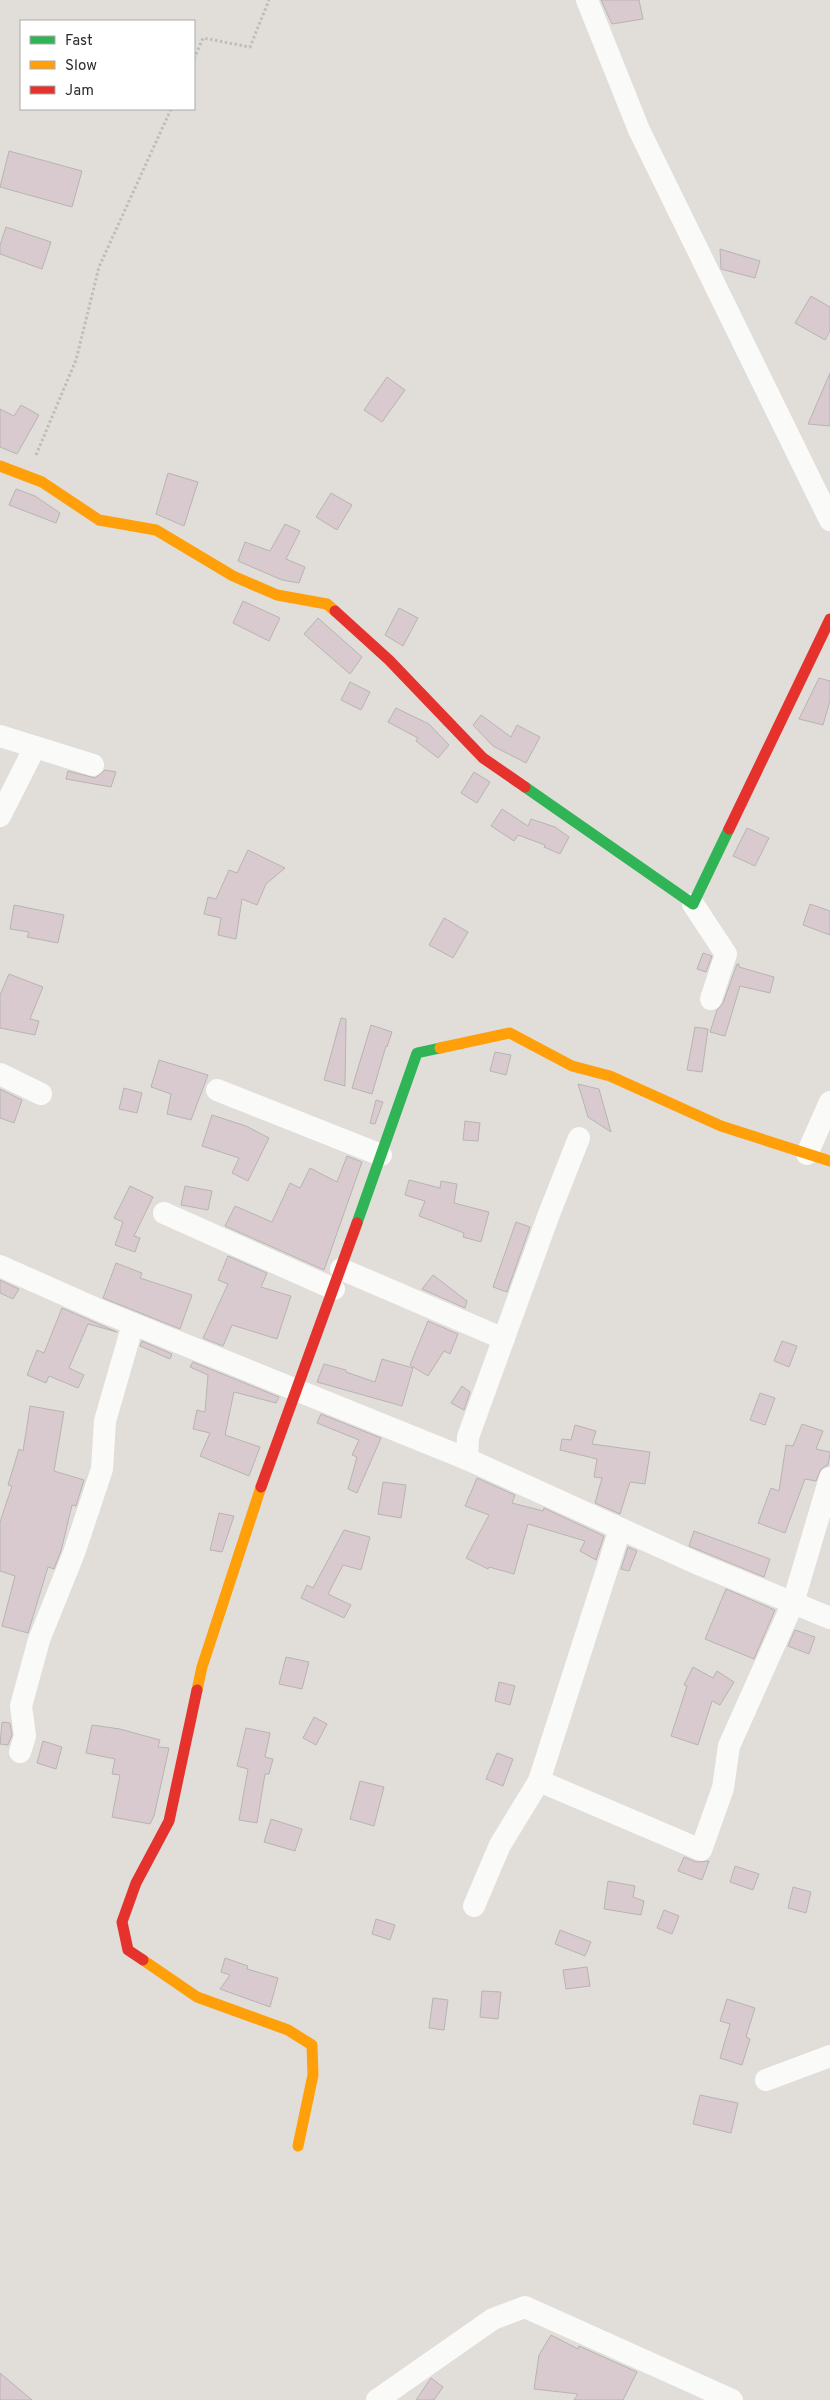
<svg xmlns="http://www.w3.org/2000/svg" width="830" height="2400" font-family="Overpass,sans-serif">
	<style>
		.building { fill: #d8cace; stroke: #b7b4b2 }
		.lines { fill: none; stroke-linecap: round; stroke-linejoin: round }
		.path { stroke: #bebdba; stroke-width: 3; stroke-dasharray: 2.5 2.5; stroke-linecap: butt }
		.street { stroke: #fafaf9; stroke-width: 22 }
		.fast { stroke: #30b455; stroke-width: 11 }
		.slow { stroke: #ff9f0a; stroke-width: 11 }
		.jam { stroke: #e5322d; stroke-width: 11 }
	</style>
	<rect width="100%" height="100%" fill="#e1deda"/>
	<g class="building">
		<polygon points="601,0 639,0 643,19 612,24"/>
		<polygon points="9,151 82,171 72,207 0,187"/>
		<polygon points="6,227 51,242 42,269 0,254 0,245"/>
		<polygon points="720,249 760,261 755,278 721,269"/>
		<polygon points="811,296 830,307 830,331 825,340 795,323"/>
		<polygon points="830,373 830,426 808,424"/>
		<polygon points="387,377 405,390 382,422 364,410"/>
		<polygon points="21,405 39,415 17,454 0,447 0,409 14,416"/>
		<polygon points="168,473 198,482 184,526 156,514"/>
		<polygon points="16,489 35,496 60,513 56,523 9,505"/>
		<polygon points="331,493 352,505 337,530 316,517"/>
		<polygon points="285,524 300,531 286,559 305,567 299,583 282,580 238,561 245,542 270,551"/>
		<polygon points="243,601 280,618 269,641 233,623"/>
		<polygon points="399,608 418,618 403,646 385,635"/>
		<polygon points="318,618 362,657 350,674 304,634"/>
		<polygon points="819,678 830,681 830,701 823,725 799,719"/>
		<polygon points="350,682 370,692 361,710 341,700"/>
		<polygon points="396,708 429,724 449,745 438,758 416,741 418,738 388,722"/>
		<polygon points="481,715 511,737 517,725 540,737 526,763 493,746 473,725"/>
		<polygon points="105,770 116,772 111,787 66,779 68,771 95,778"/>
		<polygon points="474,772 490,782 477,803 461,793"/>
		<polygon points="502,809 528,826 531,819 555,827 569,837 560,854 544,847 545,845 518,835 514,841 491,826"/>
		<polygon points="747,828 769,838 755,866 733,856"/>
		<polygon points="248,850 285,868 266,884 257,905 242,899 236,939 218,935 221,918 204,914 208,897 216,899 229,870 237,873"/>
		<polygon points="810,904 830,911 830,935 803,925"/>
		<polygon points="14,905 64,915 58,943 27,937 29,932 10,929"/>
		<polygon points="444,918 468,932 453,958 429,945"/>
		<polygon points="703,953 712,956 706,972 697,969"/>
		<polygon points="737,964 739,964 739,967 774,977 770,993 740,986 725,1036 710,1032 717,1010 723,1003"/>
		<polygon points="9,974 43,987 30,1019 39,1021 35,1035 0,1028 0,995"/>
		<polygon points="341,1018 346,1019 345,1086 324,1080"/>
		<polygon points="371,1025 392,1032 387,1047 386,1046 372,1094 352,1088"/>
		<polygon points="695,1027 708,1029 702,1072 687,1070"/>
		<polygon points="495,1052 511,1055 506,1075 490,1071"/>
		<polygon points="159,1060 208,1075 191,1120 167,1114 171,1094 151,1087"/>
		<polygon points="578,1084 599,1089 611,1132 588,1117"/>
		<polygon points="124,1088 142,1093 137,1113 119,1109"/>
		<polygon points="0,1089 22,1100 14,1123 0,1118"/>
		<polygon points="376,1100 383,1102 375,1124 370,1123"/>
		<polygon points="212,1115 246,1126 269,1138 248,1181 232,1173 239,1158 202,1146"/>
		<polygon points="465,1121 480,1123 478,1141 463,1140"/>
		<polygon points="347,1156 362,1162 324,1270 225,1226 235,1206 272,1222 290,1183 300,1188 310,1168 337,1182"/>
		<polygon points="409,1180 440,1188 441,1181 457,1184 454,1203 489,1212 481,1242 463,1237 464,1233 419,1216 425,1201 405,1195"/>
		<polygon points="130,1186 153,1197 134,1236 140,1238 135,1252 115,1245 123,1222 114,1218"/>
		<polygon points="185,1186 212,1191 208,1210 181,1205"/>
		<polygon points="516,1222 530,1227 507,1292 493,1287"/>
		<polygon points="228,1256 267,1273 261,1287 291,1296 277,1339 232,1325 223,1346 203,1338 228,1284 218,1280"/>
		<polygon points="116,1263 142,1273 140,1278 192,1295 180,1329 103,1298"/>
		<polygon points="433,1275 467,1301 465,1308 422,1289"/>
		<polygon points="0,1280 19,1289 13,1299 0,1293"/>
		<polygon points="62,1308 117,1332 88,1324 69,1368 84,1375 78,1388 49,1376 46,1383 27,1375 37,1350 44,1353"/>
		<polygon points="428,1321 458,1334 450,1354 444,1351 428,1376 410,1365"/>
		<polygon points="142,1341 172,1354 170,1359 140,1346"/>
		<polygon points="782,1341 797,1346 789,1367 774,1361"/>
		<polygon points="382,1359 413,1368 402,1406 317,1382 324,1364 346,1370 346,1372 375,1382"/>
		<polygon points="193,1362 279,1397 276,1403 234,1392 225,1435 260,1447 249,1476 200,1456 210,1433 193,1429 197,1410 205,1412 208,1375 190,1367"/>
		<polygon points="462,1386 470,1392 464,1410 451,1403"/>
		<polygon points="760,1393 775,1398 765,1425 750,1420"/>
		<polygon points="30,1406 64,1412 54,1471 84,1480 76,1506 72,1505 61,1551 54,1569 48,1567 28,1633 2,1626 15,1576 0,1571 0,1522 12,1486 8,1485 19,1449 23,1451"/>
		<polygon points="321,1414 381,1438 357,1493 348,1489 357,1457 352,1455 359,1440 317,1423"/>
		<polygon points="802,1424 823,1431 816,1449 830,1452 830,1455 828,1465 821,1469 816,1481 805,1479 785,1533 758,1523 771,1488 779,1491 786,1445 793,1446"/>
		<polygon points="575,1425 596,1431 592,1444 650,1452 645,1484 630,1482 620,1514 595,1503 602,1478 594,1477 597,1459 560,1450 562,1439 571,1440"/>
		<polygon points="477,1478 515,1495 512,1503 543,1511 544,1508 604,1536 596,1560 580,1551 585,1541 528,1524 514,1574 489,1567 488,1569 466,1558 489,1515 465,1506"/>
		<polygon points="383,1482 406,1485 401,1518 378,1514"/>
		<polygon points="219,1513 234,1516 222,1552 210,1550"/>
		<polygon points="344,1530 370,1537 361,1570 343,1565 328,1594 351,1605 344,1618 301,1598 307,1585 313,1588"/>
		<polygon points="694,1531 770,1559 764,1577 689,1546"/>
		<polygon points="628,1547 637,1551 629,1571 621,1569"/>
		<polygon points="726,1589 775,1610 754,1659 705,1639"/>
		<polygon points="795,1630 815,1637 809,1654 788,1646"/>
		<polygon points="286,1657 309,1662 302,1689 279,1684"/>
		<polygon points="693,1667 713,1678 717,1671 734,1682 720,1705 712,1701 698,1745 671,1736 687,1686 684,1685"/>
		<polygon points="499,1682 515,1686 510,1705 495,1701"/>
		<polygon points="314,1717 327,1724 316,1745 303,1738"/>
		<polygon points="2,1722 10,1723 12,1735 8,1745 0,1744"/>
		<polygon points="92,1725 120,1729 160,1740 158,1747 169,1748 154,1816 150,1824 112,1817 120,1775 112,1774 115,1759 86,1753"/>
		<polygon points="246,1728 270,1733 265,1757 273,1759 269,1774 265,1774 257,1823 239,1820 248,1769 237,1766"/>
		<polygon points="43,1741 62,1747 56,1769 37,1763"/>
		<polygon points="497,1753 513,1759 503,1786 486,1779"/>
		<polygon points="360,1781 384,1787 374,1826 350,1819"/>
		<polygon points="271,1819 302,1829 295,1851 264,1842"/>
		<polygon points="684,1857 696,1862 709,1861 702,1880 678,1871"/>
		<polygon points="735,1866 759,1874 753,1890 730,1882"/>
		<polygon points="608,1881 635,1886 633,1897 644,1901 641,1915 604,1909"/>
		<polygon points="793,1887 811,1892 806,1913 788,1908"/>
		<polygon points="664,1910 679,1916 672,1934 657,1928"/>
		<polygon points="376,1919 395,1925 390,1940 372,1934"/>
		<polygon points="560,1930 591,1942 585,1956 555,1944"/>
		<polygon points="225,1958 248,1966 247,1969 278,1978 270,2007 220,1989 230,1975 221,1972"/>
		<polygon points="587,1967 590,1986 566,1989 563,1970"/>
		<polygon points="482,1991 501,1992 498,2019 480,2017"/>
		<polygon points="433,1998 448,2000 444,2030 429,2028"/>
		<polygon points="727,1999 755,2008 746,2037 750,2039 742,2065 720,2058 730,2024 720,2021"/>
		<polygon points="700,2095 738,2103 731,2133 693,2124"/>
		<polygon points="551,2335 578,2349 579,2346 637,2372 623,2400 574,2400 578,2394 534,2389 539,2355"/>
		<polygon points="0,2373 32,2400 0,2400"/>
		<polygon points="431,2378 443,2387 434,2400 416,2400"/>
	</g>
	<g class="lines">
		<g class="path">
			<polyline points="194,59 203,38 250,47 269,0"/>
			<polyline points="36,455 76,360 99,267 171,109"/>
		</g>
		<g class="street">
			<polyline points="587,0 639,130 830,520"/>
			<polyline points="0,736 93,765"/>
			<polyline points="0,816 35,747"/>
			<polyline points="693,904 726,954 711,999"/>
			<polyline points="0,1074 41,1094"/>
			<polyline points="217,1090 381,1155"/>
			<polyline points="807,1154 830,1102"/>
			<polyline points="164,1213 334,1289"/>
			<polyline points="0,1266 99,1310 467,1459 696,1563 830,1618"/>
			<polyline points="341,1269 504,1339"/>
			<polyline points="467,1459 468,1437 549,1214 579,1138"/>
			<polyline points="620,1529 539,1781 701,1850 723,1788 729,1746 793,1603 830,1478"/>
			<polyline points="20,1752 25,1736 21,1706 39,1640 74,1553 102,1469 105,1421 133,1324"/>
			<polyline points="474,1906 500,1845 539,1781"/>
			<polyline points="766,2080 830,2056"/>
			<polyline points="377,2400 493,2319 525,2307 732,2400"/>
		</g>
		<g class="fast">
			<polyline points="525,787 693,904 729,829"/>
			<polyline points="357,1223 417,1053 440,1048"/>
		</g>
		<g class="slow">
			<polyline points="0,466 42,482 99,520 156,530 233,576 277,595 327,604 335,611"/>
			<polyline points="440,1048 510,1033 572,1066 610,1076 721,1126 830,1161"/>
			<polyline points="197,1690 202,1667 261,1487"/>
			<polyline points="143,1960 197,1997 288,2030 312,2045 313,2075 298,2146"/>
		</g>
		<g class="jam">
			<polyline points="335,611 389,660 483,758 525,787"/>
			<polyline points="729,829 830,619"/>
			<polyline points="261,1487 357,1223"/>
			<polyline points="143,1960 128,1950 122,1922 136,1883 169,1821 197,1690"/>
		</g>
	</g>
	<rect x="20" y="20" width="175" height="90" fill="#ffffff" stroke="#ababa9"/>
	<rect x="30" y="36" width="25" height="8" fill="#30b455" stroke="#ababa9"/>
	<text x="65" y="45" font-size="15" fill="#2e2c29">Fast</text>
	<rect x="30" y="61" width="25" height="8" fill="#ff9f0a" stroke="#ababa9"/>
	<text x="65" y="70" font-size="15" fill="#2e2c29">Slow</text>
	<rect x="30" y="86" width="25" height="8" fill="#e5322d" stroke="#ababa9"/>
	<text x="65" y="95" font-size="15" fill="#2e2c29">Jam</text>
</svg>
